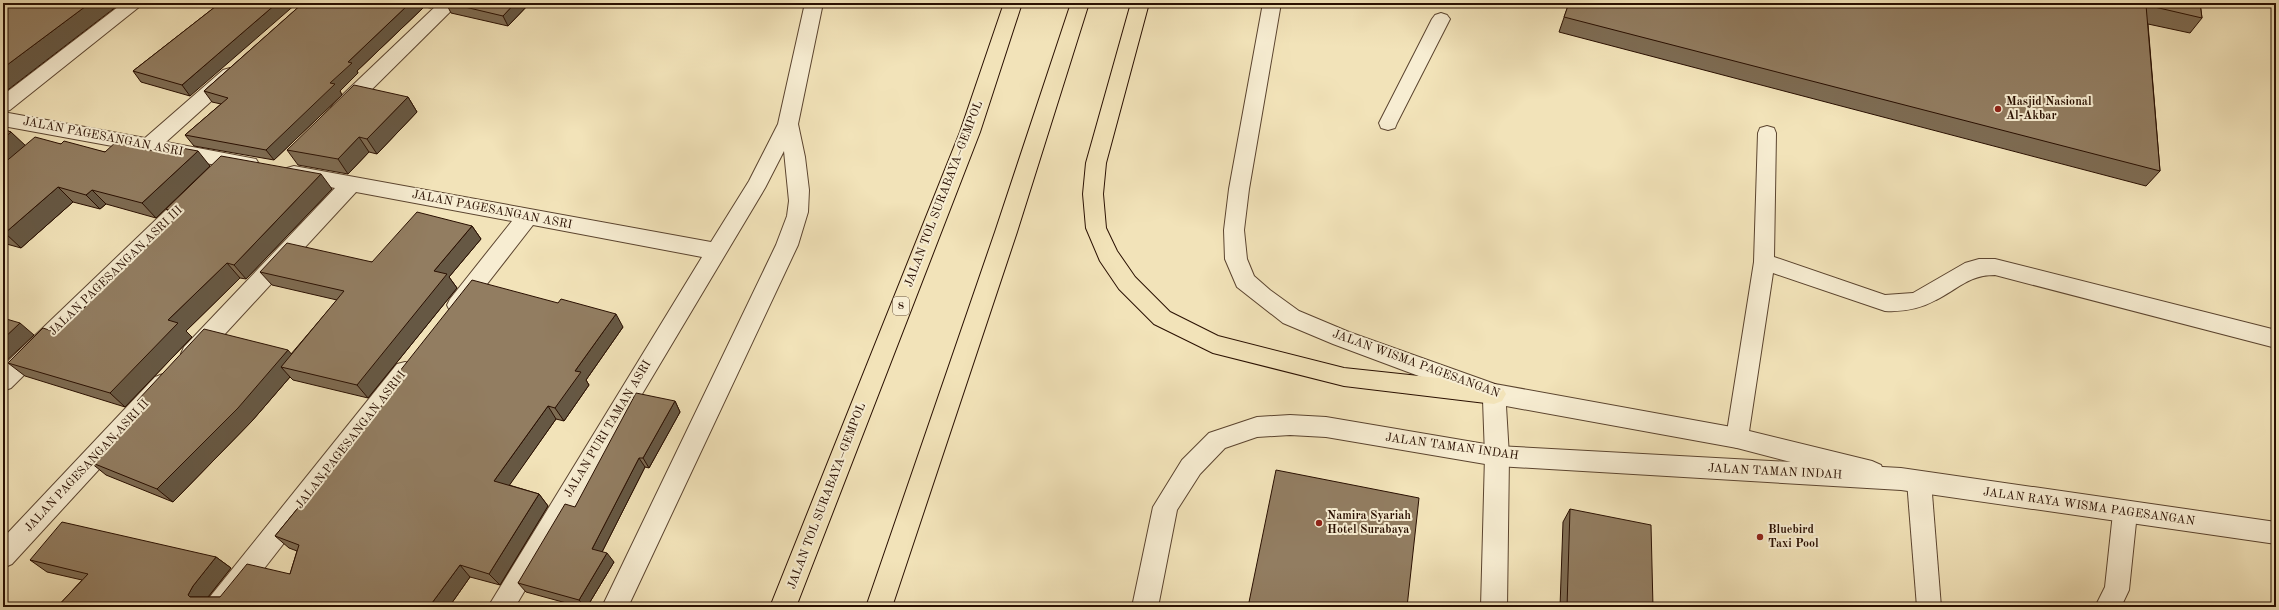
<svg xmlns="http://www.w3.org/2000/svg" width="2279" height="610" font-family="'Old Standard TT',serif">
	<style>
		.lines { fill: none; stroke-linecap: round; stroke-linejoin: round }
		.service-casing { stroke: #5b442f; stroke-width: 2 }
		.minor-casing { stroke: #5b442f; stroke-width: 2 }
		.tertiary-casing { stroke: #5b442f; stroke-width: 2 }
		.motorway-casing { stroke: #290f01; stroke-width: 2 }
		.service { fill: #f7edd2; fill-rule: evenodd }
		.minor { fill: #f7edd2; fill-rule: evenodd }
		.tertiary { fill: #f7edd2; fill-rule: evenodd }
		.motorway { fill: #f2e3b9; fill-rule: evenodd }
		.wall { fill: #7e6c53; stroke: #290f01 }
		.shaded-wall { fill: #665844; stroke: #290f01 }
		.building { fill: #927d61; stroke: #290f01 }
		.poi-dot { fill: #8f2418; stroke: #f7edd2; stroke-width: 1.5 }
		.labels { text-anchor: middle; dominant-baseline: central; stroke-width: 4; stroke-linejoin: round; paint-order: stroke }
		.shield { fill: #f7edd2; stroke: #675240; stroke-width: 1 }
		.shield-label { font-size: 11px; font-weight: bold; fill: #290f01 }
		.poi-label { font-size: 12px; font-weight: bold; fill: #290f01; stroke: #f7edd2; text-anchor: start }
		.street-label { font-size: 12px; fill: #290f01; stroke: #f7edd2 }
	</style>
	<rect width="100%" height="100%" fill="#f2e3b9"/>
	<filter id="stains"><feTurbulence type="fractalNoise" baseFrequency=".005" numOctaves="4"/><feColorMatrix values="0 0 0 0 .2 0 0 0 0 .09 0 0 0 0 .02 0 0 0 .5 -.17"/></filter>
	<radialGradient id="worn" r=".72"><stop offset=".6" stop-color="#630" stop-opacity="0"/><stop offset="1" stop-color="#630" stop-opacity=".3"/></radialGradient>
	<g class="lines">
		<g class="service-casing">
			<g id="service">
				<polygon points="1441,13 1447,15 1450,19 1397,123 1395,128 1388,130 1381,128 1379,123 1432,19 1435,15"/>
				<path d="M 1767,126 L 1774,128 L 1776,133 L 1774,257 L 1885,295 L 1913,293 L 1965,263 L 1979,259 L 1995,259 L 2276,330 L 2276,348 L 1995,275 C 1969,275 1958,289 1936,300 C 1920,309 1903,312 1885,311 L 1773,273 L 1748,438 L 1745,445 L 1737,448 L 1729,445 L 1726,438 L 1754,262 L 1758,133 L 1760,128 Z"/>
				<polygon points="1919,471 1927,474 1931,481 1941,607 1917,607 1907,481 1911,474"/>
				<polygon points="2125,502 2133,506 2137,513 2129,590 2121,607 2095,607 2105,587 2113,513 2117,506"/>
			</g>
		</g>
		<g class="minor-casing">
			<g id="minor">
				<polygon points="123,3 144,3 10,110 3,112 3,95"/>
				<polygon points="439,3 459,3 348,113 341,115 334,113 331,108 334,103"/>
				<polygon points="805,3 823,3 798,124 805,157 809,190 808,212 798,245 628,607 602,607 776,245 787,216 789,201 784,151 765,188 515,607 488,607 702,257 533,225 466,311 458,314 450,311 447,305 450,299 512,221 356,192 200,361 192,363 184,361 181,354 184,347 335,188 287,178 284,173 287,168 294,166 711,242 749,181 778,124"/>
				<polygon points="1263,3 1281,3 1249,189 1244,230 1247,259 1254,276 1270,290 1299,311 1349,332 1495,384 1737,428 1872,461 1881,465 1884,472 1881,479 1872,483 1737,448 1506,406 1509,456 1507,607 1481,607 1485,456 1483,400 1333,344 1283,323 1237,287 1225,259 1224,230 1229,189"/>
				<polygon points="230,68 237,70 239,74 237,78 166,142 256,159 259,164 256,169 249,171 3,126 3,112 145,138 223,70"/>
				<polygon points="194,187 201,190 204,195 201,200 11,388 3,391 3,366 187,190"/>
				<polygon points="405,362 413,364 416,371 413,378 234,607 205,607 209,598 397,364"/>
				<polygon points="163,374 171,377 175,384 171,391 12,564 3,568 3,538 155,377"/>
			</g>
		</g>
		<g class="tertiary-casing">
			<polygon id="tertiary" points="1290,415 1326,417 1497,446 1901,468 2276,522 2276,544 1901,490 1497,466 1326,437 1290,435 1257,437 1225,448 1200,474 1177,510 1158,607 1132,607 1153,507 1182,460 1209,433 1257,417"/>
		</g>
		<g class="motorway-casing">
			<g id="motorway">
				<polygon points="1004,3 1022,3 980,132 796,607 770,607 960,132"/>
				<polygon points="1071,3 1089,3 1017,232 892,607 866,607 995,232"/>
				<polygon points="1131,3 1149,3 1106,163 1103,194 1106,228 1117,251 1135,277 1170,312 1218,336 1344,368 1494,384 1502,387 1506,394 1502,401 1494,404 1344,386 1213,353 1154,324 1119,289 1100,261 1086,228 1083,194 1086,163"/>
			</g>
		</g>
		<use href="#service" class="service"/>
		<use href="#minor" class="minor"/>
		<use href="#tertiary" class="tertiary"/>
		<use href="#motorway" class="motorway"/>
	</g>
	<g class="wall">
		<polygon points="220,3 190,96 141,82 133,71"/>
		<polygon points="303,3 437,3 431,8 424,7 357,71 358,73 340,91 342,95 274,160 194,146 185,135 221,104 212,102 204,91"/>
		<polygon points="446,3 530,3 508,26 451,13"/>
		<polygon points="1569,3 2200,3 2202,18 2190,33 2148,24 2160,171 2146,186 1559,32"/>
		<polygon points="408,97 417,112 377,154 369,152 348,174 298,165 287,150"/>
		<polygon points="3,129 11,132 25,146 61,144 105,152 210,166 156,218 106,204 100,209 73,202 21,248 3,243"/>
		<polygon points="332,189 246,279 240,278 186,331 192,337 125,407 25,376 8,363 58,333 123,270 122,269 175,219 166,209"/>
		<polygon points="472,226 481,239 449,277 457,288 368,398 293,380 290,377 252,421 173,502 106,475 90,462 145,409 137,401 291,354 337,300 272,285 260,272 372,262"/>
		<polygon points="623,327 586,380 589,385 564,421 556,419 509,485 539,494 548,506 500,585 470,577 449,607 57,607 82,580 47,572 30,560 216,557 231,568 208,597 220,597 290,574 297,551 289,548 275,536 389,397 384,391"/>
		<polygon points="675,401 680,412 649,468 645,467 602,552 614,562 587,607 581,607 526,592 518,583 575,507"/>
		<polygon points="1570,509 1653,607 1560,607 1563,522"/>
	</g>
	<g class="shaded-wall">
		<polygon points="90,3 121,3 5,92 3,90 3,68"/>
		<polygon points="277,3 297,3 190,96 182,85"/>
		<polygon points="410,3 422,3 424,7 357,71 358,73 340,91 342,95 274,160 266,150 330,83 348,62"/>
		<polygon points="428,3 437,3 431,8"/>
		<polygon points="515,3 530,3 508,26 503,16"/>
		<polygon points="408,97 417,112 377,154 367,139"/>
		<polygon points="11,132 26,146 3,166 3,139"/>
		<polygon points="359,137 369,152 348,174 338,159"/>
		<polygon points="198,151 210,166 156,218 142,203"/>
		<polygon points="321,174 332,189 246,279 234,265"/>
		<polygon points="58,187 73,202 21,248 5,233"/>
		<polygon points="92,190 106,204 100,209 86,195"/>
		<polygon points="472,226 481,239 449,277 457,288 368,398 357,385 434,271"/>
		<polygon points="227,263 240,278 186,331 192,337 125,407 110,393 168,320"/>
		<polygon points="616,314 623,327 586,380 589,385 564,421 555,408 575,371"/>
		<polygon points="20,323 34,335 3,364 3,339"/>
		<polygon points="288,350 300,364 281,367 290,377 252,421 173,502 157,489"/>
		<polygon points="675,401 680,412 649,468 643,458"/>
		<polygon points="548,406 556,419 504,493 494,481"/>
		<polygon points="639,458 645,467 599,558 592,549"/>
		<polygon points="539,494 548,506 500,585 489,574"/>
		<polygon points="607,553 614,562 587,607 585,607 579,600"/>
		<polygon points="216,557 231,568 208,597 190,597 188,595 193,586"/>
		<polygon points="460,565 470,577 449,607 429,607"/>
	</g>
	<g class="building">
		<polygon points="3,3 90,3 3,68"/>
		<polygon points="220,3 277,3 182,85 133,71"/>
		<polygon points="303,3 410,3 348,62 352,63 330,83 335,84 266,150 185,135 228,98 204,91"/>
		<polygon points="448,3 515,3 503,16"/>
		<polygon points="1569,3 2200,3 2202,18 2146,5 2160,171 1564,17"/>
		<polygon points="354,85 408,97 367,139 359,137 338,159 287,150"/>
		<polygon points="3,129 11,132 3,139"/>
		<polygon points="35,137 61,144 64,141 105,152 117,141 157,152 165,145 198,151 142,203 92,190 86,195 58,187 5,233 3,233 3,164"/>
		<polygon points="221,156 321,174 234,265 227,263 168,320 178,323 110,393 8,363 43,328 58,333 124,269 122,269 181,213 166,209"/>
		<polygon points="417,212 472,226 434,271 447,274 357,385 281,367 344,291 260,272 287,243 372,262"/>
		<polygon points="472,280 558,303 561,299 616,314 575,371 581,372 555,408 548,406 494,481 539,494 489,574 460,565 429,607 57,607 88,574 30,560 62,522 216,557 193,586 188,595 190,597 220,597 247,564 290,574 299,545 275,536 392,393 384,391"/>
		<polygon points="3,318 20,323 3,339"/>
		<polygon points="204,329 288,350 238,408 157,489 90,462 148,405 137,401"/>
		<polygon points="636,393 675,401 643,458 639,458 592,549 607,553 579,600 518,583 565,504 575,507"/>
		<polygon points="1276,470 1419,498 1407,607 1248,607"/>
		<polygon points="1570,509 1651,525 1653,607 1567,607"/>
	</g>
	<g class="poi-dot">
		<circle cx="1998" cy="109" r="4"/>
		<circle cx="1319" cy="523" r="4"/>
		<circle cx="1760" cy="537" r="4"/>
	</g>
	<g class="labels">
		<rect class="shield" x="893" y="297" width="16" height="18" rx="3"/>
		<g class="shield-label">
			<text x="901" y="306">8</text>
		</g>
		<g class="poi-label">
			<text x="2006" y="102">Masjid Nasional<tspan x="2006" dy="14">Al-Akbar</tspan></text>
			<text x="1327" y="516">Namira Syariah<tspan x="1327" dy="14">Hotel Surabaya</tspan></text>
			<text x="1768" y="530">Bluebird<tspan x="1768" dy="14">Taxi Pool</tspan></text>
		</g>
		<g class="street-label">
			<text transform="translate(103 137) rotate(11)">JALAN PAGESANGAN ASRI</text>
			<text transform="translate(944 194) rotate(-69)">JALAN TOL SURABAYA–GEMPOL</text>
			<text transform="translate(492 210) rotate(11)">JALAN PAGESANGAN ASRI</text>
			<text transform="translate(116 271) rotate(-44)">JALAN PAGESANGAN ASRI III</text>
			<text transform="translate(1416 364) rotate(20)">JALAN WISMA PAGESANGAN</text>
			<text transform="translate(608 429) rotate(-59)">JALAN PURI TAMAN ASRI</text>
			<text transform="translate(351 440) rotate(-52)">JALAN PAGESANGAN ASRI I</text>
			<text transform="translate(1452 447) rotate(8)">JALAN TAMAN INDAH</text>
			<text transform="translate(87 466) rotate(-47)">JALAN PAGESANGAN ASRI II</text>
			<text transform="translate(1775 472) rotate(3)">JALAN TAMAN INDAH</text>
			<text transform="translate(827 496) rotate(-69)">JALAN TOL SURABAYA–GEMPOL</text>
			<text transform="translate(2089 507) rotate(8)">JALAN RAYA WISMA PAGESANGAN</text>
		</g>
	</g>
	<rect width="2279" height="610" fill="none" stroke="#f2e3b9" stroke-width="16"/>
	<rect x="4" y="4" width="2271" height="602" fill="none" stroke="#290f01" stroke-width="2"/>
	<rect x="8" y="8" width="2263" height="594" fill="none" stroke="#290f01"/>
	<rect width="100%" height="100%" filter="url(#stains)"/>
	<rect width="100%" height="100%" fill="url(#worn)"/>
</svg>
